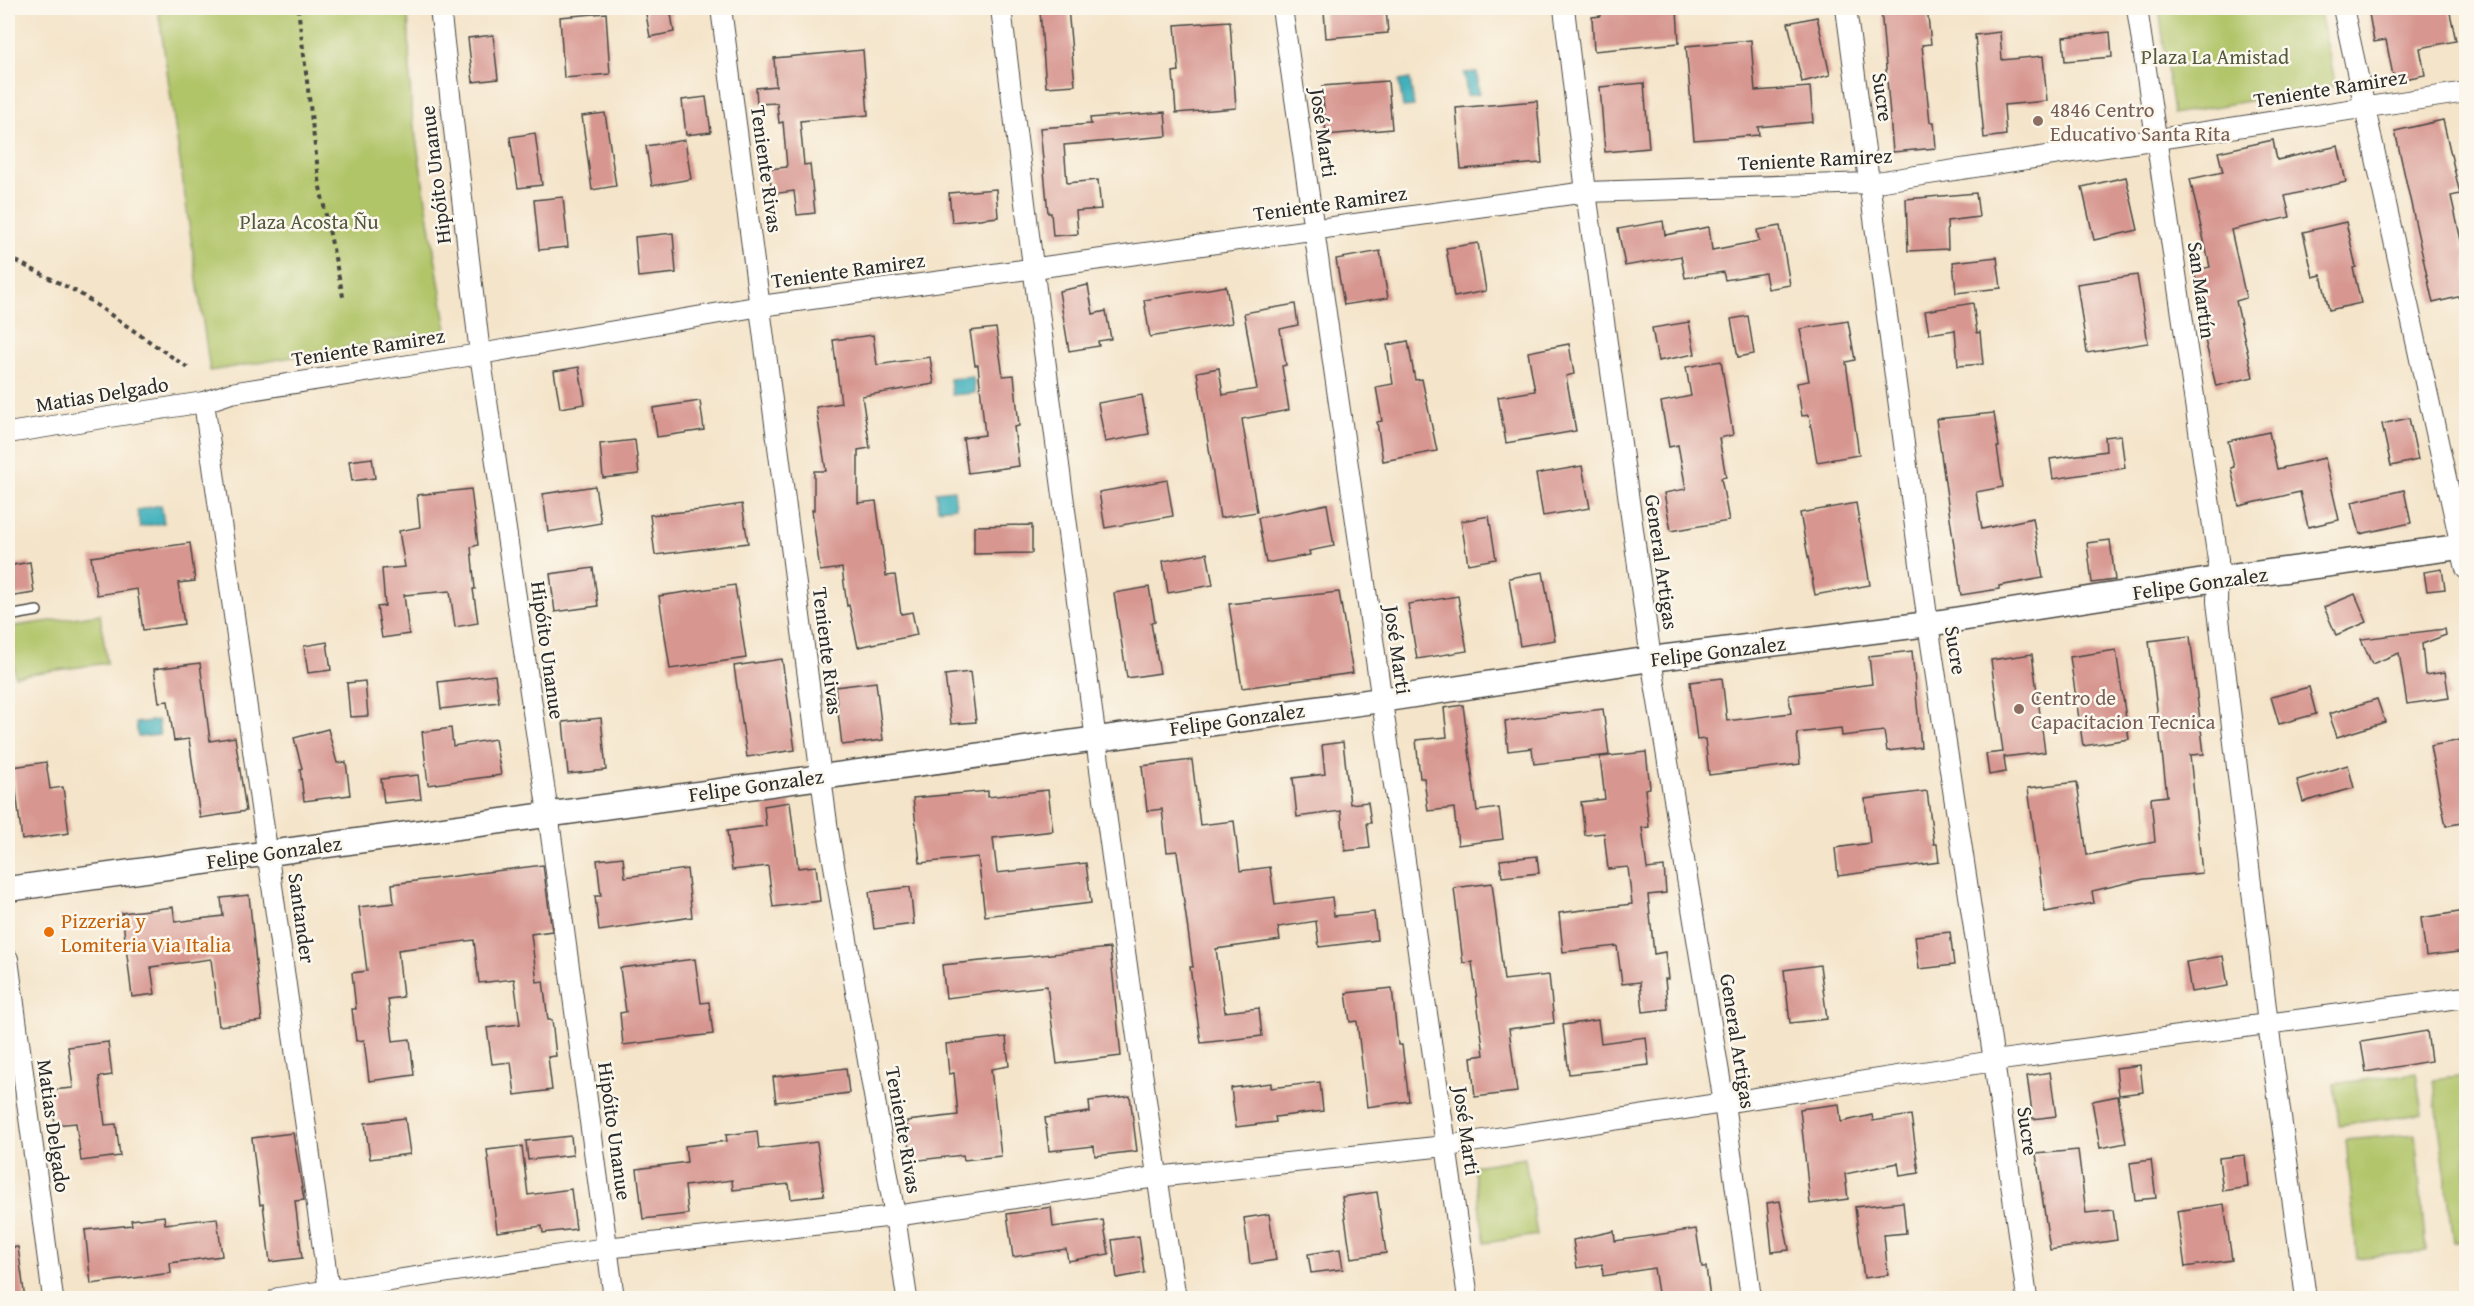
<svg xmlns="http://www.w3.org/2000/svg" width="2474" height="1306" font-family="'Gentium Book Plus',serif">
	<style>
		.green { fill: #b0c468; stroke: #6e784a; stroke-width: 1.5 }
		.water { fill: #41b1bc; stroke: #366e74; stroke-width: 1.5 }
		.building { fill: #d79690 }
		.lines { fill: none; stroke-linecap: round; stroke-linejoin: round }
		.service-casing { stroke: #494743; stroke-width: 12 }
		.minor-casing { stroke: #494743; stroke-width: 22 }
		.tertiary-casing { stroke: #494743; stroke-width: 27 }
		.path { stroke: #494743; stroke-width: 4; stroke-dasharray: 4.5 4.5; stroke-linecap: butt }
		.service { stroke: #fff; stroke-width: 9 }
		.minor { stroke: #fff; stroke-width: 20 }
		.tertiary { stroke: #fff; stroke-width: 24 }
		.education-dot { fill: #8d6e63; stroke: #fbf7ec; stroke-width: 2 }
		.food-dot { fill: #e8710a; stroke: #fbf7ec; stroke-width: 2 }
		.labels { text-anchor: middle; dominant-baseline: central; stroke-width: 5; stroke-linejoin: round; paint-order: stroke }
		.park-label { font-size: 21px; fill: #53593d; stroke: #fbf7ec }
		.street-label { font-size: 21px; fill: #2b2b2b; stroke: #fbf7ec }
		.education-label { font-size: 21px; fill: #785e54; stroke: #fbf7ec; text-anchor: start }
		.food-label { font-size: 21px; fill: #c56008; stroke: #fbf7ec; text-anchor: start }
	</style>
	<rect width="100%" height="100%" fill="#fbf7ec"/>
	<filter id="ink" filterUnits="userSpaceOnUse"><feTurbulence type="fractalNoise" baseFrequency=".0167" numOctaves="2"/><feDisplacementMap in="SourceGraphic" scale="12" xChannelSelector="R" yChannelSelector="G"/><feConvolveMatrix kernelMatrix="1 2 1 2 8 2 1 2 1" color-interpolation-filters="sRGB"/></filter>
	<filter id="wash" filterUnits="userSpaceOnUse"><feTurbulence type="fractalNoise" baseFrequency=".008" numOctaves="4" result="noise"/><feDisplacementMap in="SourceGraphic" scale="24" xChannelSelector="R" yChannelSelector="G"/><feGaussianBlur stdDeviation="1.35" result="paint"/><feColorMatrix in="noise" values="0 0 0 0 0 0 0 0 0 0 0 0 0 0 0 0 0 1.4 0 .05"/><feComposite in="paint" operator="in"/></filter>
	<g filter="url(#wash)">
		<rect width="100%" height="100%" fill="#f4e4c9"/>
		<g class="green">
			<polygon points="158,8 408,8 411,107 447,331 210,371"/>
			<polygon points="2159,8 2319,8 2336,86 2173,114"/>
			<polygon points="100,614 107,663 15,676 8,627"/>
			<polygon points="2416,1073 2422,1114 2339,1125 2334,1084"/>
			<polygon points="2466,1075 2466,1241 2454,1242 2433,1079"/>
			<polygon points="2415,1134 2426,1251 2357,1258 2346,1140"/>
			<polygon points="1525,1158 1537,1235 1485,1243 1473,1166"/>
		</g>
		<g class="water">
			<polygon points="1477,72 1479,94 1467,96 1464,73"/>
			<polygon points="1410,79 1414,106 1403,107 1399,81"/>
			<polygon points="973,377 975,393 952,395 950,379"/>
			<polygon points="954,490 956,507 938,509 936,492"/>
			<polygon points="161,505 164,523 140,527 137,510"/>
			<polygon points="158,720 160,735 138,737 136,723"/>
		</g>
		<g id="blocks">
			<g class="building">
				<polygon points="645,8 670,8 674,32 650,37"/>
				<polygon points="1068,8 1075,85 1046,87 1040,11"/>
				<polygon points="1362,8 1386,8 1388,33 1326,38 1324,11"/>
				<polygon points="1601,8 1667,8 1667,10 1677,10 1679,43 1594,51 1592,17 1601,16"/>
				<polygon points="1881,8 1927,8 1931,44 1922,45 1930,122 1934,122 1936,148 1893,152"/>
				<polygon points="2368,8 2449,8 2456,41 2420,48 2425,75 2394,81 2386,40 2374,42"/>
				<polygon points="606,13 610,74 564,78 560,17"/>
				<polygon points="1817,17 1830,75 1802,82 1788,23"/>
				<polygon points="1230,21 1236,108 1176,113 1173,72 1179,71 1175,25"/>
				<polygon points="2000,32 2002,60 2043,56 2047,101 2004,105 2006,135 1984,138 1975,35"/>
				<polygon points="2110,32 2112,57 2065,61 2063,37"/>
				<polygon points="493,35 498,79 473,82 468,38"/>
				<polygon points="1751,40 1755,91 1810,87 1813,122 1758,127 1759,135 1694,140 1686,46"/>
				<polygon points="863,50 868,115 800,121 804,165 810,164 815,213 797,215 794,191 772,194 769,169 787,167 783,122 779,123 777,103 757,104 756,88 776,86 774,58"/>
				<polygon points="1388,81 1392,129 1326,135 1322,86"/>
				<polygon points="1644,83 1649,148 1605,152 1600,87"/>
				<polygon points="706,97 711,132 686,135 682,100"/>
				<polygon points="1537,101 1542,163 1461,169 1456,108"/>
				<polygon points="1165,112 1167,136 1064,145 1067,183 1098,180 1101,209 1076,211 1078,234 1053,236 1051,213 1048,213 1040,128 1091,124 1090,118"/>
				<polygon points="605,113 616,186 592,190 582,116"/>
				<polygon points="2443,120 2460,194 2451,196 2463,249 2466,248 2466,295 2433,303 2395,131"/>
				<polygon points="535,133 542,185 518,188 510,137"/>
				<polygon points="685,140 691,179 652,186 646,146"/>
				<polygon points="2273,140 2277,160 2338,146 2346,182 2285,196 2290,217 2231,230 2246,298 2236,301 2253,377 2216,386 2205,340 2209,339 2194,271 2210,267 2190,179 2223,172 2218,152"/>
				<polygon points="2126,177 2138,230 2094,240 2082,187"/>
				<polygon points="996,189 998,217 952,222 949,193"/>
				<polygon points="1976,193 1979,217 1947,221 1948,249 1908,251 1906,199"/>
				<polygon points="563,197 568,247 539,250 534,200"/>
				<polygon points="1663,221 1665,235 1709,227 1712,250 1759,241 1757,230 1780,226 1790,285 1768,289 1765,273 1725,280 1723,272 1685,278 1681,256 1625,266 1618,229"/>
				<polygon points="2346,222 2356,267 2353,268 2361,303 2329,310 2321,275 2313,277 2303,232"/>
				<polygon points="673,233 676,273 638,277 635,237"/>
				<polygon points="1478,243 1486,291 1454,297 1446,248"/>
				<polygon points="1380,251 1388,298 1344,305 1336,259"/>
				<polygon points="1997,257 2001,288 1956,293 1953,262"/>
				<polygon points="2137,275 2148,343 2087,353 2077,284"/>
				<polygon points="1088,285 1093,314 1106,311 1111,339 1098,341 1099,346 1069,351 1059,291"/>
				<polygon points="1226,286 1232,323 1150,337 1144,300"/>
				<polygon points="1973,303 1977,333 1980,332 1983,364 1958,366 1955,330 1929,334 1925,311"/>
				<polygon points="1295,304 1298,325 1280,329 1286,365 1282,366 1289,410 1242,419 1257,512 1220,518 1197,372 1219,368 1223,395 1257,389 1244,313"/>
				<polygon points="1748,316 1754,354 1738,357 1731,319"/>
				<polygon points="1848,321 1855,360 1846,362 1859,455 1817,462 1809,415 1802,416 1797,383 1809,381 1800,329"/>
				<polygon points="1689,322 1695,354 1658,361 1652,328"/>
				<polygon points="996,328 1003,376 1014,375 1019,426 1014,427 1019,466 968,473 963,438 985,435 978,365 975,365 970,331"/>
				<polygon points="873,335 877,365 930,357 934,384 862,396 870,448 858,450 858,503 876,501 886,576 895,575 901,614 912,612 917,635 858,647 849,605 847,606 842,568 820,571 812,510 814,510 814,471 826,471 816,407 841,403 833,340"/>
				<polygon points="1408,341 1415,380 1422,379 1437,451 1383,461 1377,422 1382,421 1376,387 1393,384 1387,345"/>
				<polygon points="1569,344 1574,374 1566,376 1576,431 1506,443 1498,397 1535,391 1528,352"/>
				<polygon points="1721,361 1733,435 1719,438 1726,477 1721,478 1729,521 1671,531 1664,493 1686,489 1678,445 1669,447 1661,402 1691,396 1686,367"/>
				<polygon points="579,367 585,404 560,408 554,371"/>
				<polygon points="1142,395 1149,434 1105,442 1098,403"/>
				<polygon points="700,401 704,430 657,437 653,408"/>
				<polygon points="1994,413 1999,447 1997,447 2003,487 1976,492 1982,529 2033,518 2043,578 1999,586 1999,589 1961,595 1936,419"/>
				<polygon points="2409,418 2418,460 2391,466 2382,424"/>
				<polygon points="2269,432 2277,469 2325,458 2339,520 2308,527 2300,492 2239,506 2231,468 2234,467 2228,441"/>
				<polygon points="2121,435 2125,468 2053,479 2050,459 2106,451 2105,437"/>
				<polygon points="635,440 639,474 603,478 600,444"/>
				<polygon points="372,458 375,478 352,481 349,461"/>
				<polygon points="1582,466 1590,508 1543,516 1536,474"/>
				<polygon points="1167,480 1173,516 1105,528 1099,492"/>
				<polygon points="595,486 601,523 548,532 543,494"/>
				<polygon points="471,489 478,545 471,547 475,589 473,589 478,623 455,627 450,591 404,595 409,634 382,638 377,607 385,606 382,569 405,567 399,531 420,527 417,495"/>
				<polygon points="2404,490 2411,523 2360,534 2352,502"/>
				<polygon points="1856,503 1870,585 1815,595 1800,513"/>
				<polygon points="742,504 748,543 655,555 650,515 702,510"/>
				<polygon points="1327,504 1334,546 1309,551 1310,555 1266,563 1258,518"/>
				<polygon points="1489,516 1496,559 1468,564 1461,521"/>
				<polygon points="1032,525 1032,553 974,554 974,526"/>
				<polygon points="2110,540 2115,580 2092,583 2087,543"/>
				<polygon points="190,543 195,581 178,583 184,624 143,630 137,589 97,595 91,557"/>
				<polygon points="1207,553 1213,585 1168,593 1163,561"/>
				<polygon points="30,562 34,593 8,597 8,566"/>
				<polygon points="593,568 598,606 555,612 550,574"/>
				<polygon points="2442,569 2445,589 2427,591 2424,572"/>
				<polygon points="1543,572 1555,640 1520,646 1509,578"/>
				<polygon points="735,585 746,658 670,669 659,596"/>
				<polygon points="1149,587 1155,622 1151,623 1160,673 1127,678 1114,593"/>
				<polygon points="1339,592 1353,673 1242,688 1229,604"/>
				<polygon points="2355,594 2367,622 2336,635 2324,607"/>
				<polygon points="1458,596 1467,651 1417,659 1408,604"/>
				<polygon points="2445,629 2446,635 2422,644 2425,675 2445,672 2449,698 2407,704 2399,653 2372,664 2361,639"/>
				<polygon points="2190,636 2204,754 2190,755 2202,873 2144,879 2092,891 2094,903 2045,912 2028,788 2077,782 2087,855 2155,842 2151,798 2167,796 2149,641"/>
				<polygon points="327,642 331,670 308,673 304,646"/>
				<polygon points="2116,650 2129,739 2083,746 2070,657"/>
				<polygon points="1912,651 1921,747 1887,751 1884,731 1842,736 1841,728 1797,733 1800,764 1709,775 1705,739 1697,740 1690,682 1722,678 1727,721 1791,713 1789,695 1872,684 1869,656"/>
				<polygon points="2032,654 2045,752 2004,757 2006,772 1989,775 1986,754 2003,752 1991,660"/>
				<polygon points="782,659 795,750 747,757 734,666"/>
				<polygon points="200,663 210,741 235,737 246,811 200,818 189,739 174,741 168,701 159,702 154,669"/>
				<polygon points="970,672 976,722 951,724 945,675"/>
				<polygon points="495,675 499,702 441,709 438,682"/>
				<polygon points="365,681 368,716 350,717 347,683"/>
				<polygon points="876,682 883,740 842,745 835,687"/>
				<polygon points="2309,687 2316,714 2279,724 2271,697"/>
				<polygon points="2377,699 2385,722 2337,737 2329,714"/>
				<polygon points="1463,705 1477,811 1499,808 1503,839 1458,845 1454,808 1428,811 1424,778 1420,778 1416,740 1447,737 1444,708"/>
				<polygon points="1603,709 1609,755 1534,764 1532,748 1508,751 1505,721"/>
				<polygon points="601,718 606,770 568,774 563,722"/>
				<polygon points="451,728 453,746 495,739 501,775 428,785 422,732"/>
				<polygon points="328,729 337,763 346,762 350,795 304,801 300,769 302,768 294,738"/>
				<polygon points="2466,739 2466,822 2446,826 2430,746"/>
				<polygon points="1343,742 1350,804 1368,802 1371,823 1367,823 1370,848 1345,851 1341,811 1297,817 1293,778 1325,774 1322,745"/>
				<polygon points="1646,752 1650,788 1645,789 1649,827 1642,828 1647,869 1664,867 1666,893 1648,895 1654,954 1665,952 1668,979 1665,979 1668,1009 1643,1012 1640,982 1622,984 1617,946 1563,952 1559,913 1632,904 1628,867 1608,869 1604,833 1585,835 1581,802 1605,799 1600,757"/>
				<polygon points="1192,760 1200,825 1234,821 1240,871 1270,867 1275,905 1332,897 1334,916 1374,912 1377,940 1319,947 1316,921 1278,927 1280,940 1216,949 1225,1012 1259,1008 1262,1036 1201,1043 1190,967 1193,967 1177,851 1167,852 1162,809 1147,811 1142,766"/>
				<polygon points="46,762 50,789 63,787 69,833 22,840 13,767"/>
				<polygon points="2348,765 2354,788 2303,802 2297,780"/>
				<polygon points="418,775 421,799 384,803 381,779"/>
				<polygon points="1048,790 1053,831 993,838 997,873 1086,863 1091,903 985,916 978,857 920,863 913,798 988,791 988,797"/>
				<polygon points="1927,791 1934,844 1937,844 1939,862 1838,876 1835,848 1870,843 1865,799"/>
				<polygon points="790,802 798,868 816,866 820,901 773,907 768,866 732,870 727,831 766,826 764,806"/>
				<polygon points="1537,856 1539,873 1502,877 1500,860"/>
				<polygon points="623,857 625,877 687,869 692,917 599,931 595,896 601,896 597,860"/>
				<polygon points="543,865 552,931 531,934 537,982 543,981 548,1020 552,1020 556,1056 548,1057 552,1090 515,1095 511,1062 492,1064 487,1028 520,1024 514,979 479,983 474,940 398,950 403,997 388,999 393,1041 410,1039 414,1075 369,1081 364,1040 356,1041 352,1009 356,1009 352,973 367,971 359,907 394,903 392,884"/>
				<polygon points="1492,883 1504,980 1549,975 1554,1023 1509,1029 1517,1092 1475,1097 1471,1057 1484,1055 1472,962 1463,963 1454,888"/>
				<polygon points="910,887 914,924 874,929 869,892"/>
				<polygon points="249,895 262,1021 219,1026 211,959 151,967 155,994 132,997 122,913 173,907 175,922 223,916 221,898"/>
				<polygon points="2466,911 2466,951 2426,956 2421,918"/>
				<polygon points="1950,932 1954,965 1919,969 1915,936"/>
				<polygon points="1110,948 1121,1056 1057,1064 1047,986 946,998 942,965"/>
				<polygon points="2223,956 2228,986 2191,992 2186,962"/>
				<polygon points="695,959 701,1003 709,1002 713,1034 623,1045 620,1013 626,1012 620,968"/>
				<polygon points="1820,965 1827,1019 1790,1023 1784,970"/>
				<polygon points="1392,988 1398,1045 1402,1045 1409,1101 1367,1107 1357,1021 1350,1022 1346,993"/>
				<polygon points="1598,1020 1601,1043 1646,1037 1649,1065 1569,1074 1563,1025"/>
				<polygon points="2427,1031 2431,1061 2366,1072 2361,1042"/>
				<polygon points="1006,1037 1009,1066 991,1069 1001,1156 964,1160 963,1155 911,1161 907,1121 958,1115 954,1073 949,1074 946,1044"/>
				<polygon points="108,1042 112,1075 99,1077 105,1125 116,1124 120,1156 81,1161 76,1123 55,1125 51,1090 73,1088 68,1047"/>
				<polygon points="2140,1065 2143,1092 2119,1095 2116,1068"/>
				<polygon points="846,1068 849,1093 776,1102 773,1077"/>
				<polygon points="2050,1072 2056,1116 2033,1119 2027,1076"/>
				<polygon points="1320,1082 1323,1111 1275,1117 1276,1122 1236,1127 1231,1088 1271,1083 1271,1088"/>
				<polygon points="1130,1096 1137,1151 1095,1156 1094,1146 1049,1151 1045,1118 1090,1112 1089,1101"/>
				<polygon points="2118,1096 2126,1143 2100,1148 2092,1101"/>
				<polygon points="1839,1104 1841,1122 1872,1115 1873,1121 1911,1115 1919,1173 1900,1176 1898,1163 1845,1174 1848,1199 1810,1204 1800,1109"/>
				<polygon points="405,1118 410,1154 370,1159 365,1123"/>
				<polygon points="757,1131 759,1149 817,1142 824,1195 791,1199 789,1184 733,1190 732,1180 685,1186 688,1214 643,1219 637,1169 687,1162 685,1146 727,1141 726,1135"/>
				<polygon points="293,1133 304,1200 295,1201 302,1258 270,1262 263,1204 260,1205 252,1138"/>
				<polygon points="571,1136 573,1155 528,1160 526,1141"/>
				<polygon points="522,1146 528,1195 571,1189 576,1229 543,1233 542,1226 497,1232 487,1150"/>
				<polygon points="2078,1150 2086,1213 2113,1210 2117,1240 2050,1250 2036,1154"/>
				<polygon points="2245,1155 2248,1187 2223,1191 2219,1158"/>
				<polygon points="2151,1160 2156,1198 2135,1200 2130,1163"/>
				<polygon points="1377,1192 1386,1253 1351,1258 1342,1197"/>
				<polygon points="1780,1201 1789,1250 1772,1252 1767,1203"/>
				<polygon points="1903,1202 1906,1233 1884,1235 1888,1275 1864,1278 1855,1207"/>
				<polygon points="2224,1204 2232,1260 2185,1267 2177,1211"/>
				<polygon points="1051,1207 1053,1227 1103,1220 1109,1254 1068,1261 1066,1249 1013,1257 1007,1214"/>
				<polygon points="1269,1214 1276,1260 1250,1264 1244,1218"/>
				<polygon points="164,1216 165,1224 217,1218 222,1256 170,1263 171,1273 91,1284 85,1230 132,1225 131,1220"/>
				<polygon points="1696,1229 1702,1267 1706,1267 1710,1299 1659,1299 1654,1268 1603,1276 1602,1264 1577,1268 1573,1240 1614,1231 1615,1241"/>
				<polygon points="1139,1236 1144,1273 1117,1278 1112,1240"/>
				<polygon points="18,1247 25,1299 8,1299 8,1248"/>
				<polygon points="1340,1249 1343,1269 1311,1273 1308,1254"/>
			</g>
		</g>
	</g>
	<g filter="url(#ink)">
		<use href="#blocks" fill-opacity="0" stroke="#494743" stroke-width="1.5"/>
		<g class="lines">
			<g class="service-casing">
				<polyline id="service" points="8,616 37,611"/>
			</g>
			<g class="minor-casing">
				<g id="minor">
					<polyline points="440,8 480,354 548,813 614,1298"/>
					<polyline points="721,8 828,831 895,1216 907,1298"/>
					<path d="M 1001,8 C 1033,276 1069,544 1106,813 C 1128,975 1150,1137 1176,1298"/>
					<polyline points="1282,8 1468,1298"/>
					<polyline points="1564,8 1586,192 1651,659 1724,1103 1751,1298"/>
					<polyline points="1846,8 1928,624 1994,1061 2027,1298"/>
					<polyline points="2137,8 2218,560 2217,602 2268,1024 2306,1298"/>
					<polyline points="2343,8 2466,569"/>
					<polyline points="204,402 330,1298"/>
					<polyline points="8,433 204,402 231,393 480,354 761,306 1586,192 1870,183 2466,92"/>
					<polyline points="8,959 53,1298"/>
					<polyline points="278,1298 606,1248 895,1216 1156,1177 1445,1146 1994,1061 2466,997"/>
				</g>
			</g>
			<g class="tertiary-casing">
				<polyline id="tertiary" points="8,889 1381,700 1651,659 1928,624 2217,579 2466,546"/>
			</g>
			<g class="path">
				<polyline points="298,8 320,187 344,301"/>
				<polyline points="8,257 79,293 191,370"/>
			</g>
			<use href="#service" class="service"/>
			<use href="#minor" class="minor"/>
			<use href="#tertiary" class="tertiary"/>
		</g>
	</g>
	<g class="education-dot">
		<circle cx="2038" cy="121" r="6"/>
		<circle cx="2019" cy="709" r="6"/>
	</g>
	<circle class="food-dot" cx="49" cy="932" r="6"/>
	<g class="labels">
		<g class="park-label">
			<text x="2215" y="56">Plaza La Amistad</text>
			<text x="309" y="221">Plaza Acosta Ñu</text>
		</g>
		<g class="street-label">
			<text transform="translate(2330 88) rotate(-9)">Teniente Ramirez</text>
			<text transform="translate(1883 97) rotate(82)">Sucre</text>
			<text transform="translate(1324 133) rotate(82)">José Marti</text>
			<text transform="translate(1815 159) rotate(-3)">Teniente Ramirez</text>
			<text transform="translate(767 169) rotate(82)">Teniente Rivas</text>
			<text transform="translate(435 175) rotate(-97)">Hipóito Unanue</text>
			<text transform="translate(1330 203) rotate(-8)">Teniente Ramirez</text>
			<text transform="translate(848 270) rotate(-8)">Teniente Ramirez</text>
			<text transform="translate(2202 290) rotate(82)">San Martín</text>
			<text transform="translate(368 347) rotate(-9)">Teniente Ramirez</text>
			<text transform="translate(102 394) rotate(-9)">Matias Delgado</text>
			<text transform="translate(1662 562) rotate(82)">General Artigas</text>
			<text transform="translate(2200 583) rotate(-8)">Felipe Gonzalez</text>
			<text transform="translate(548 650) rotate(82)">Hipóito Unanue</text>
			<text transform="translate(1398 650) rotate(82)">José Marti</text>
			<text transform="translate(1956 650) rotate(81)">Sucre</text>
			<text transform="translate(828 651) rotate(83)">Teniente Rivas</text>
			<text transform="translate(1718 651) rotate(-7)">Felipe Gonzalez</text>
			<text transform="translate(1237 719) rotate(-8)">Felipe Gonzalez</text>
			<text transform="translate(756 785) rotate(-8)">Felipe Gonzalez</text>
			<text transform="translate(274 852) rotate(-8)">Felipe Gonzalez</text>
			<text transform="translate(302 918) rotate(82)">Santander</text>
			<text transform="translate(1738 1041) rotate(81)">General Artigas</text>
			<text transform="translate(54 1126) rotate(82)">Matias Delgado</text>
			<text transform="translate(904 1130) rotate(80)">Teniente Rivas</text>
			<text transform="translate(615 1131) rotate(82)">Hipóito Unanue</text>
			<text transform="translate(1467 1131) rotate(82)">José Marti</text>
			<text transform="translate(2028 1131) rotate(82)">Sucre</text>
		</g>
		<g class="education-label">
			<text x="2050" y="109">4846 Centro<tspan x="2050" dy="24">Educativo Santa Rita</tspan></text>
			<text x="2031" y="697">Centro de<tspan x="2031" dy="24">Capacitacion Tecnica</tspan></text>
		</g>
		<g class="food-label">
			<text x="61" y="920">Pizzeria y<tspan x="61" dy="24">Lomiteria Via Italia</tspan></text>
		</g>
	</g>
	<rect width="2474" height="1306" fill="none" stroke="#fbf7ec" stroke-width="30"/>
</svg>
